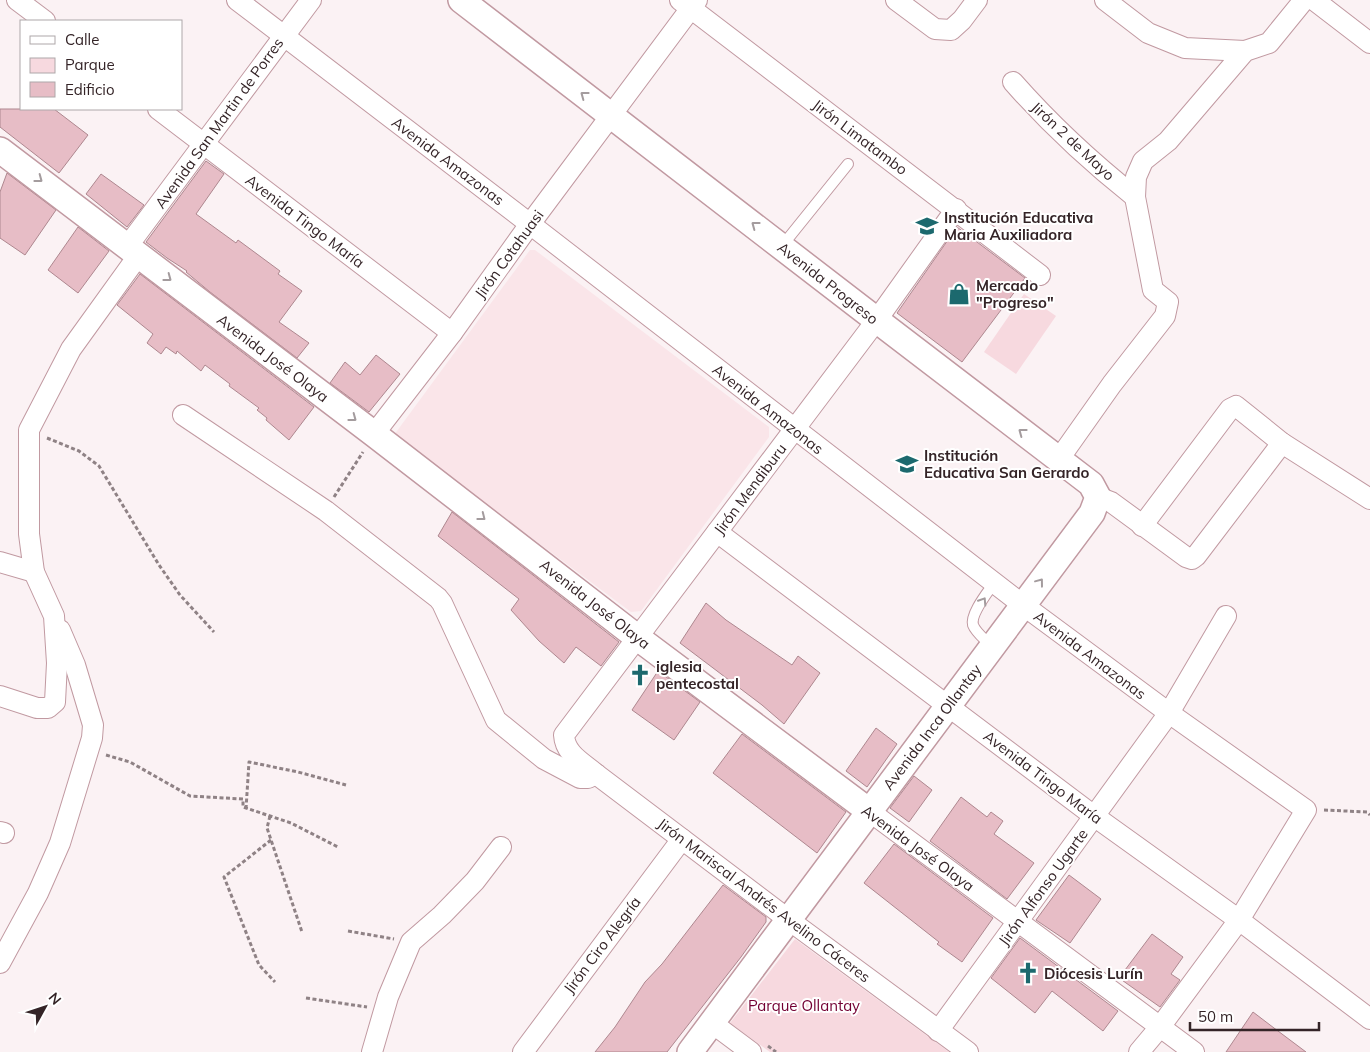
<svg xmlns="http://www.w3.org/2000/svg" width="1370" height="1052" font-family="Mulish,sans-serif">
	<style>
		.built { fill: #fae5e9 }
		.green { fill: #f7d9df }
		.building { fill: #e7bdc6; stroke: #ae878f }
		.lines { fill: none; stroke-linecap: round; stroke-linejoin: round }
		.service-casing { stroke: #c199a1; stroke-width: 12 }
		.minor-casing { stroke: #c199a1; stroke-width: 22 }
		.tertiary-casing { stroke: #c199a1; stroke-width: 28 }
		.path { stroke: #8f8285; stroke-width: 3; stroke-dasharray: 4 2.5; stroke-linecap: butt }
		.service { stroke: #fff; stroke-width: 10 }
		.minor { stroke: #fff; stroke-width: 20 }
		.tertiary { stroke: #fff; stroke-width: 25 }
		.oneway { stroke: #a49c9e }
		.labels { text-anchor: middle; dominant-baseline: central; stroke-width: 4; stroke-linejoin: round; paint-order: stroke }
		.street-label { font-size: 15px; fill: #342427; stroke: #fff }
		.poi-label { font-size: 15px; font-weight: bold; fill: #342427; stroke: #fff; text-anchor: start }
		.park-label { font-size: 15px; fill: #730033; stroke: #fff }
	</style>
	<rect width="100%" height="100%" fill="#fbf2f4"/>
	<polygon class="built" points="530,250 535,250 769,427 769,437 641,611 631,612 394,435"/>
	<g class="green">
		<polygon points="1024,294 1056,316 1016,374 984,352"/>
		<polygon points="795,939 949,1052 770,1052 730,1023"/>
	</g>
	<g class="building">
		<polygon points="0,109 54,109 88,135 59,173 0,127"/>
		<polygon points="206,161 224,174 196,214 236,243 238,240 280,271 278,274 302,291 279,322 309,343 297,358 210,292 186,272 187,271 167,258 146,242"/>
		<polygon points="7,173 56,210 25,255 0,238 0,192"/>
		<polygon points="101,174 144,205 127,227 86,194"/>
		<polygon points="78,227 109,251 78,293 48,270"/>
		<polygon points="957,227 1025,278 962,362 897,313"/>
		<polygon points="140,274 314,407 289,440 266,420 267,418 257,410 259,408 229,386 230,384 205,365 201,371 177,351 176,354 166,347 161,354 147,343 153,334 117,305"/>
		<polygon points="376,355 400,374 369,412 330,383 345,362 360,375"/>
		<polygon points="452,512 619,642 601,666 576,647 564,663 539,641 511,610 519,599 438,536"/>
		<polygon points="706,603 726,620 792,665 798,656 820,673 784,724 762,705 680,643"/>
		<polygon points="658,671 700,702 674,740 632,710"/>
		<polygon points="876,728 897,744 867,787 846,771"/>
		<polygon points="742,734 846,812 817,853 713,773"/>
		<polygon points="914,776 932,790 909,822 890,808"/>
		<polygon points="961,797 987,817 991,812 1003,821 994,834 1034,863 1007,899 930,841"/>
		<polygon points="894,844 993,918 962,962 937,944 939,942 864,883"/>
		<polygon points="1069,875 1101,899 1070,943 1036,920"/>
		<polygon points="723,885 766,917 766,922 741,957 667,1052 595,1052 615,1027 645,982 662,964"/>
		<polygon points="1152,934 1183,957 1171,974 1180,980 1160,1007 1119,978"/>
		<polygon points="1020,938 1118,1011 1103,1031 1052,991 1035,1013 991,978"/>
		<polygon points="1253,1012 1274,1028 1306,1052 1226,1052"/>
	</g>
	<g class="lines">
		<g class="service-casing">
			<g id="service">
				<polyline points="782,246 848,164"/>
				<path d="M 991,646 C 986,640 976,633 973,625 C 970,614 988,592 994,583"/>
			</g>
		</g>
		<g class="minor-casing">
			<g id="minor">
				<polyline points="17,0 45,21"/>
				<polyline points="237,0 530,224 1023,605 1169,713 1306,810 1239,920 1160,1027 1139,1052"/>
				<polyline points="680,0 1040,275"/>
				<polyline points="896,0 935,29 951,30 962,20 977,0"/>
				<polyline points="1105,0 1148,33 1185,48 1245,51"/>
				<polyline points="1314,0 1370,43"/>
				<path d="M 1013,82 C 1050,124 1091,162 1135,197"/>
				<polyline points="158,109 452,333"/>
				<path d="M 956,209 L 876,321 L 564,735 C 565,754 582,762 596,774 L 789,920 L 968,1052"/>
				<polyline points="127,247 311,0"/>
				<polyline points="183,415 326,511 438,598 442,603 496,720 544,759 580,778 588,778 596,774"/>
				<polyline points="374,434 452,333 530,224 697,0"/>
				<polyline points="1059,459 1112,384 1165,316 1168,302 1153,290 1135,197 1136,177 1143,161 1168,141 1245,51 1269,43 1304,0"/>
				<polyline points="1098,497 1111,502 1186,557 1192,559 1196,556 1282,443"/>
				<polyline points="1142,526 1230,409 1236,406 1282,443 1370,499"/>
				<polyline points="717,532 1094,816 1239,920 1370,1019"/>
				<polyline points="0,562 34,572"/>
				<polyline points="0,696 37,708 48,708 55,702 57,663 54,616 34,572 29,534 29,430 71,349 138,256"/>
				<polyline points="869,811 1194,1052"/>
				<polyline points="0,832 4,833"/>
				<polyline points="0,963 38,893 60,843 92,738 93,725 75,665 60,630"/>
				<polyline points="712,1023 751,1052"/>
				<polyline points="938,1031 1169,713 1226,616"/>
				<polyline points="372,1052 388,997 411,942 442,915 475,881 501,847"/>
				<polyline points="523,1052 682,839"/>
			</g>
		</g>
		<g class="tertiary-casing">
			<g id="tertiary">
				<path d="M 461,0 C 671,161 880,324 1091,484 L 1098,497 L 1092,513 L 690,1052"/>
				<polyline points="0,150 374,434 638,638 869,811"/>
			</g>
		</g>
		<g class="path">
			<polyline points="47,438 79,451 99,466 159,565 180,595 214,632"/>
			<polyline points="334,497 363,452"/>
			<polyline points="106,755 130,762 190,796 243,799 243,807 291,823 338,847"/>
			<polyline points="246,809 249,762 298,772 346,785"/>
			<polyline points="1324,810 1367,812 1370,815"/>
			<polyline points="270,816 267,828 302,932"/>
			<polyline points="271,840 224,877 259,965 275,982"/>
			<polyline points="348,931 394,939"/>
			<polyline points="306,998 367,1007"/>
			<polyline points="768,1046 776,1052"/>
		</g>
		<use href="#service" class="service"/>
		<use href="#minor" class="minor"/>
		<use href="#tertiary" class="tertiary"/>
	</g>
	<defs><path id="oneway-chevron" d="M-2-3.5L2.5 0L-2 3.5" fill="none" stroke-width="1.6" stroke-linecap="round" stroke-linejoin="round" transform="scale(1.25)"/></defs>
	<g class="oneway">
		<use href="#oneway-chevron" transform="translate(584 95) rotate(-143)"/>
		<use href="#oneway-chevron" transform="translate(39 179) rotate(37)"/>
		<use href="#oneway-chevron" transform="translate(755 225) rotate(-143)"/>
		<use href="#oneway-chevron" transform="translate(168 278) rotate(37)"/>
		<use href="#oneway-chevron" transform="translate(353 418) rotate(37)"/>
		<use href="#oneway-chevron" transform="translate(1022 432) rotate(-143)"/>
		<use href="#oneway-chevron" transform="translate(482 517) rotate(38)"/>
		<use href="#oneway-chevron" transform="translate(1040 582) rotate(-53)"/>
		<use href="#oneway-chevron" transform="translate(983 601) rotate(-57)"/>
	</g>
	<defs>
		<g id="school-bare" transform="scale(1.725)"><path d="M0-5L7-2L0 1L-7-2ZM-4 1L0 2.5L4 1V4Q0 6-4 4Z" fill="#1c696e" stroke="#fff" stroke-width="2.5" paint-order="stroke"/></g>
		<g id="shop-bare" transform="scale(1.725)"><path d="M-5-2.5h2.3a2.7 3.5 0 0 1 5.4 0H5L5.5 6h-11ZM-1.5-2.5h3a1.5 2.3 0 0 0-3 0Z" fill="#1c696e" stroke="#fff" stroke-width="2.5" paint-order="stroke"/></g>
		<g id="church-bare" transform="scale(1.725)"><path d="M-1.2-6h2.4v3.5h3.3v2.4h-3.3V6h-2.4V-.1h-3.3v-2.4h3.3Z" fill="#1c696e" stroke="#fff" stroke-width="2.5" paint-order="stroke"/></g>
	</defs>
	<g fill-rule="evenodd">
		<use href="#school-bare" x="927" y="226"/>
		<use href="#shop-bare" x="959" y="294"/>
		<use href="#school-bare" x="907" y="464"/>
		<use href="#church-bare" x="640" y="675"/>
		<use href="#church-bare" x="1028" y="973"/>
	</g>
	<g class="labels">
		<g class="street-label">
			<text transform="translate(219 123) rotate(-54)">Avenida San Martin de Porres</text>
			<text transform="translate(860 137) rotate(37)">Jirón Limatambo</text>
			<text transform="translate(1073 141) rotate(43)">Jirón 2 de Mayo</text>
			<text transform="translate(448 161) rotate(37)">Avenida Amazonas</text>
			<text transform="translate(305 221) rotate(37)">Avenida Tingo María</text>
			<text transform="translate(509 254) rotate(-54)">Jirón Cotahuasi</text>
			<text transform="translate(828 283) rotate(38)">Avenida Progreso</text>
			<text transform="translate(273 358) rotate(37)">Avenida José Olaya</text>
			<text transform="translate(768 409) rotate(38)">Avenida Amazonas</text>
			<text transform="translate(750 489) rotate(-53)">Jirón Mendiburu</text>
			<text transform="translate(595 604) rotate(38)">Avenida José Olaya</text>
			<text transform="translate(1090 655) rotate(37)">Avenida Amazonas</text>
			<text transform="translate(932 727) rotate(-53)">Avenida Inca Ollantay</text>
			<text transform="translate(1043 777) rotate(37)">Avenida Tingo María</text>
			<text transform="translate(918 848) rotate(36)">Avenida José Olaya</text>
			<text transform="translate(1043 887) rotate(-54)">Jirón Alfonso Ugarte</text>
			<text transform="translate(764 900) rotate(37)">Jirón Mariscal Andrés Avelino Cáceres</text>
			<text transform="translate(602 945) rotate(-53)">Jirón Ciro Alegría</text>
		</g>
		<g class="poi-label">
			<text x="944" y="217">Institución Educativa<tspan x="944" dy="17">Maria Auxiliadora</tspan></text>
			<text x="976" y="285">Mercado<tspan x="976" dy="17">"Progreso"</tspan></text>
			<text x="924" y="455">Institución<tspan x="924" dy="17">Educativa San Gerardo</tspan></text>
			<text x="656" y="666">iglesia<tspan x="656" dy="17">pentecostal</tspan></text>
			<text x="1044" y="973">Diócesis Lurín</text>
		</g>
		<g class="park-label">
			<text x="804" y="1005">Parque Ollantay</text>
		</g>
	</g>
	<rect x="20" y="20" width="162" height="90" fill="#ffffff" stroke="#aea7a9"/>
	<rect x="30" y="36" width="25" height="8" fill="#ffffff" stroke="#aea7a9"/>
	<text x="65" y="45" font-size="15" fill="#342427">Calle</text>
	<rect x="30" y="58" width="25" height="15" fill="#f7d9df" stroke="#aea7a9"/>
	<text x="65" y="70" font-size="15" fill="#342427">Parque</text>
	<rect x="30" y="82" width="25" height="15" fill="#e7bdc6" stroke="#aea7a9"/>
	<text x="65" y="95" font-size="15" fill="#342427">Edificio</text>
	<g transform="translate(45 1007) rotate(50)" stroke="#ffffff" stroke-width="4" paint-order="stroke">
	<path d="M0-4L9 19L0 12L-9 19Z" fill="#342427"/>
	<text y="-8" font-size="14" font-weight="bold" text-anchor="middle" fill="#342427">N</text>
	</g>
	<path d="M1190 1022v8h129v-8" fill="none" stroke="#342427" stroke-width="2.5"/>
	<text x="1198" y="1022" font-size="15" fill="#342427" stroke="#ffffff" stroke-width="4" paint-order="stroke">50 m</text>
</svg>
